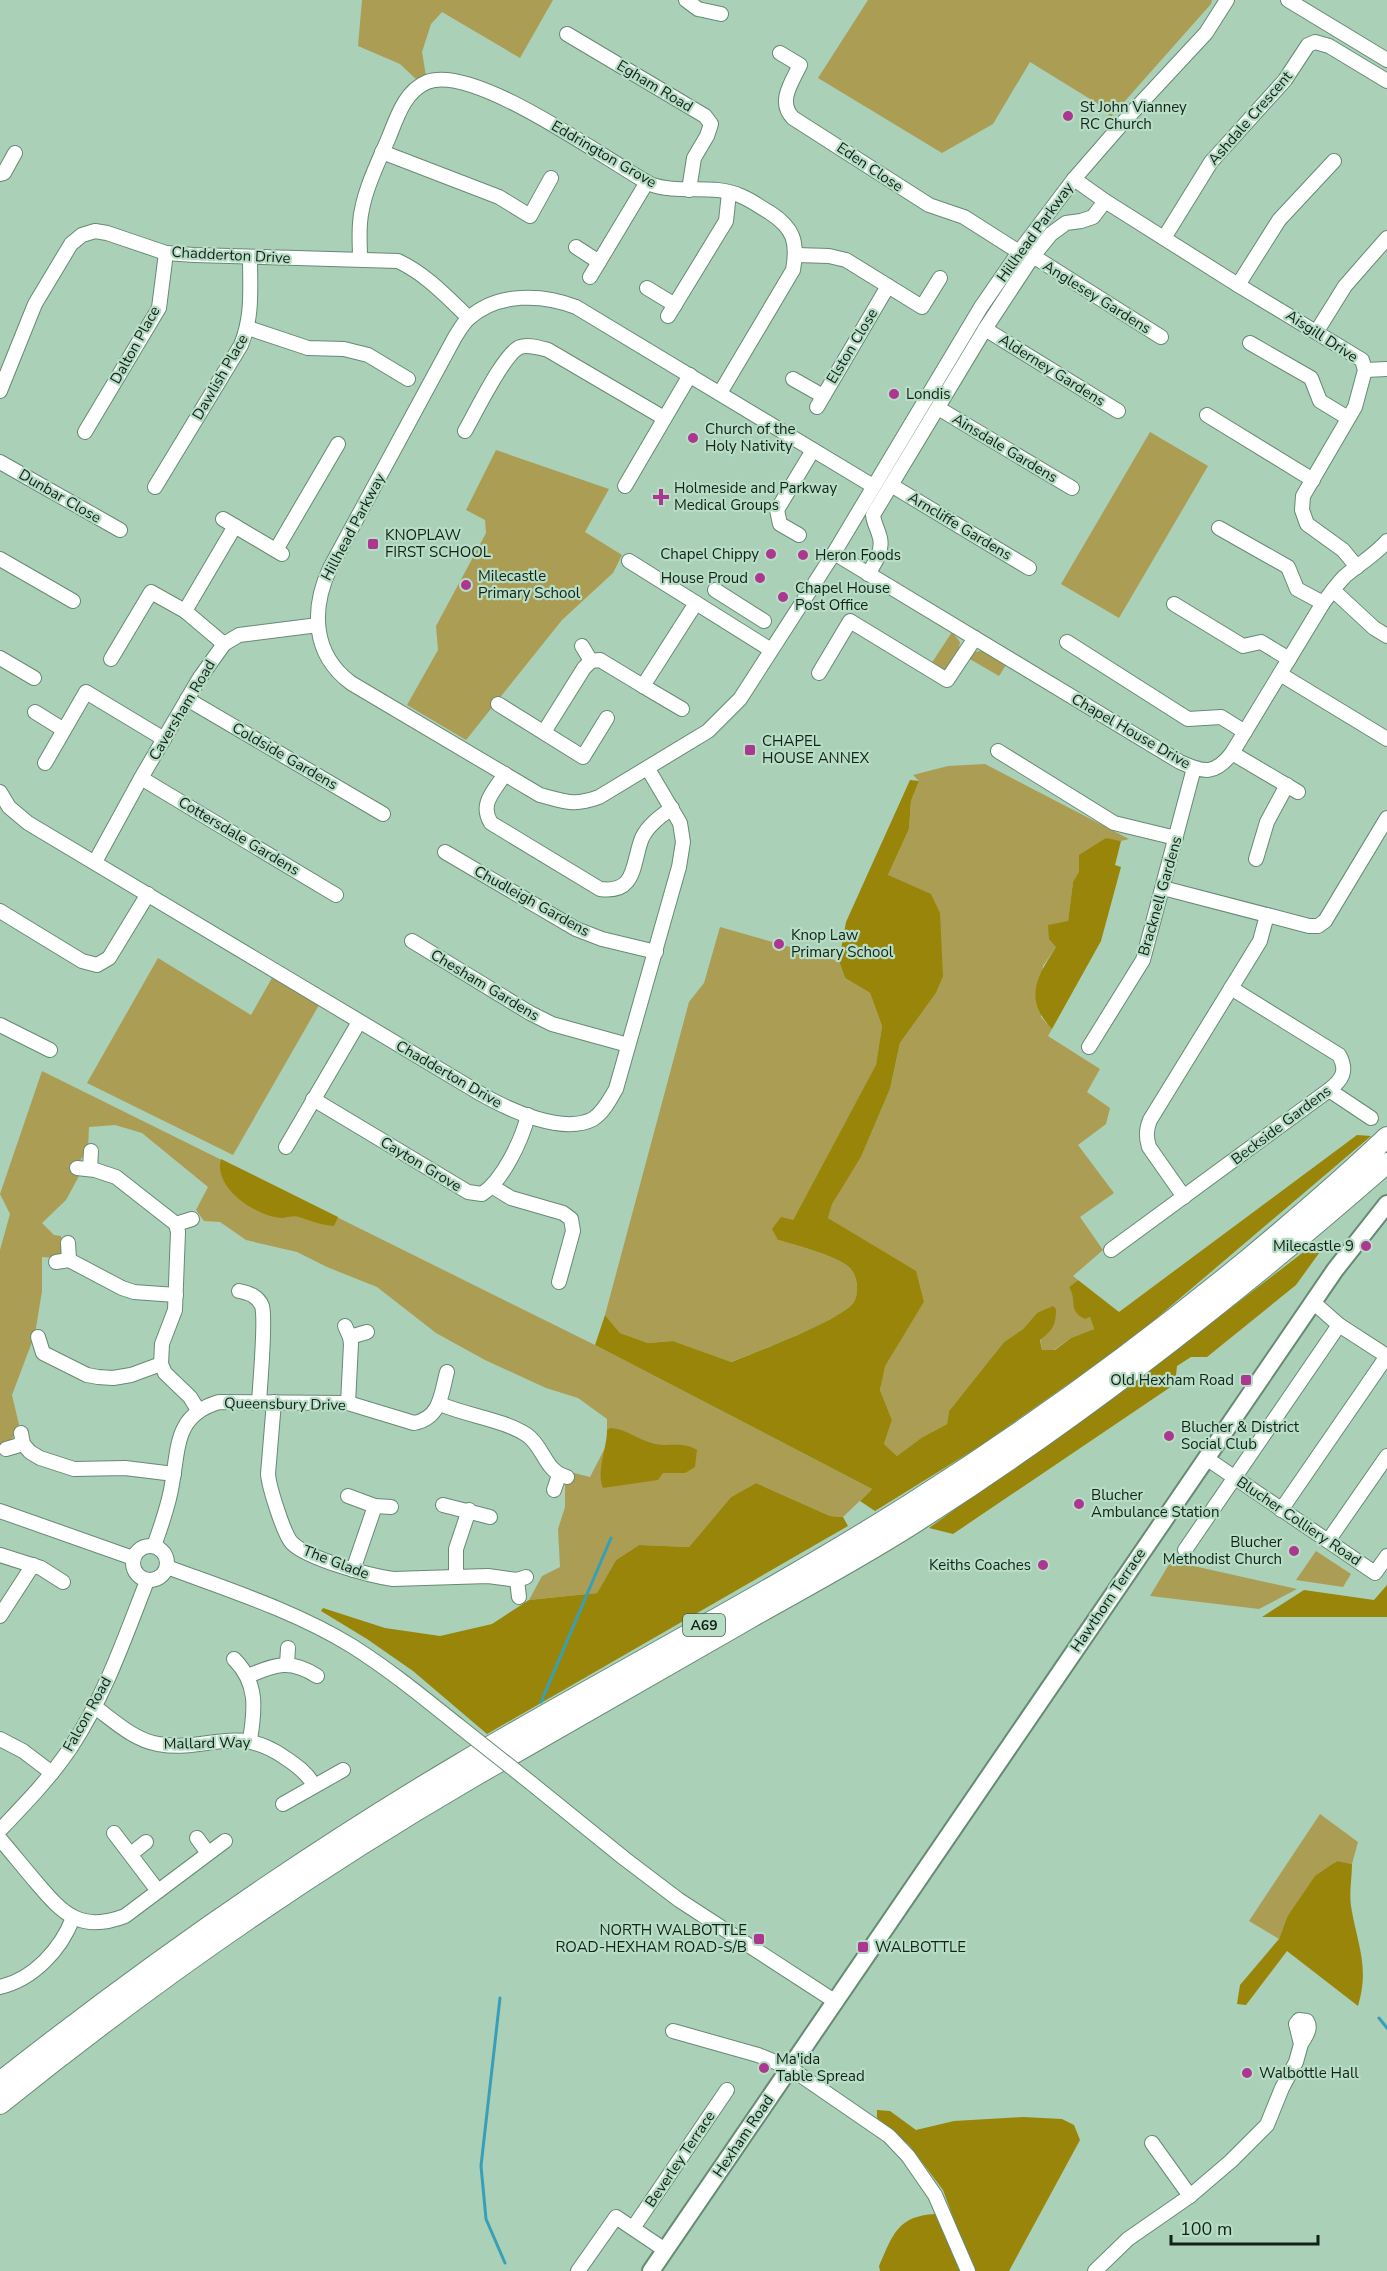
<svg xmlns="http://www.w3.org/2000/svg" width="1387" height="2271" font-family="'Nunito Sans',sans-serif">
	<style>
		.green { fill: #ac9d54 }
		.forest { fill: #99850a }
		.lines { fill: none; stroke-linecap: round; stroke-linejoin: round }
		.stream { stroke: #389fb9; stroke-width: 3 }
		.minor-casing { stroke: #678a75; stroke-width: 16 }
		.major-casing { stroke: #678a75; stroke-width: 20 }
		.highway-casing { stroke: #678a75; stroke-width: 22 }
		.minor { stroke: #fff; stroke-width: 14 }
		.major { stroke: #fff; stroke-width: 16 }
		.highway { stroke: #fff; stroke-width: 20 }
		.minor-bridge-casing { stroke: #678a75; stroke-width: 16; stroke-linecap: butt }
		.minor-bridge { stroke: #fff; stroke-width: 14 }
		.poi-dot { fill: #ab3791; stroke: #b7ddc5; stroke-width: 2 }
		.labels { text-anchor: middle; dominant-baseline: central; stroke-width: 4.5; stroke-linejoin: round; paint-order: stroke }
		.shield { fill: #b7ddc5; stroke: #44594d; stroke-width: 1.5 }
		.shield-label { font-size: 14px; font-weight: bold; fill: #132119 }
		.street-label { font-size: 15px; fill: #132119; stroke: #b7ddc5 }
		.poi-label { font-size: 15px; fill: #132119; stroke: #b7ddc5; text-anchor: start }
	</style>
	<rect width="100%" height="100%" fill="#aad0b8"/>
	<g class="green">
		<polygon points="362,0 553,0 520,58 442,12 431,24 422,52 426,76 417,80 400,64 358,46"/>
		<polygon points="868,0 1212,0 1211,4 1109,119 1108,110 1030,62 993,124 942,153 818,78"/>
		<polygon points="1150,432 1208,466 1119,618 1061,584"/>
		<polygon points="496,450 609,489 585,532 622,555 613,573 562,620 466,740 407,705 438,650 436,626 486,533 485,520 466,510"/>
		<polygon points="952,632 960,642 958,652 946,669 942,670 931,664"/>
		<polygon points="982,651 1006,665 999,676 968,658 973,652"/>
		<polygon points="985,764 1129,839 1121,841 1106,839 1073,882 1068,921 1056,947 1043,966 1041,1017 1052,1029 1048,1036 1100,1069 1087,1092 1110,1108 1106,1124 1078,1145 1114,1193 1080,1217 1103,1250 1073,1276 1078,1280 1069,1287 1090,1316 1094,1329 1071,1338 1054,1350 1042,1350 1037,1313 1023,1329 1004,1342 949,1411 947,1424 921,1438 897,1456 884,1444 892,1420 880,1390 884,1366 924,1302 860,1238 828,1218 831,1204 861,1157 890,1089 900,1043 936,993 943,977 888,875 909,829 911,801 919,781 913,775 948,766"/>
		<path d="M 720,927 L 839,961 L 845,978 L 870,993 L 882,1026 L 876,1066 L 793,1220 L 778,1240 C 793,1244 840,1257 850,1268 C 858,1276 859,1294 854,1302 C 842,1320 754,1353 730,1362 L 673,1341 L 648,1343 L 620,1333 L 605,1315 L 689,1002 L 704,983 Z"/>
		<polygon points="158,958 251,1015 272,978 319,1005 233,1155 87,1083"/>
		<polygon points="42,1071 595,1345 872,1489 843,1517 830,1516 756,1483 731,1497 689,1547 639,1545 616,1560 597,1593 529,1600 542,1576 560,1567 558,1529 565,1507 565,1485 574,1473 590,1477 607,1444 607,1419 578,1398 546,1388 485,1360 436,1333 377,1287 327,1267 297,1252 246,1240 220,1222 204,1221 196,1210 208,1187 142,1133 115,1125 89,1127 88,1149 79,1162 79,1176 66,1200 42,1223 54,1235 61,1236 68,1259 42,1257 42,1291 35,1334 12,1395 20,1429 0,1453 0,1250 10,1214 0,1194"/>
		<polygon points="1316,1551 1351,1574 1343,1587 1296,1580"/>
		<polygon points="1171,1561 1297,1589 1259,1609 1150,1596"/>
		<polygon points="1320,1814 1358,1842 1352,1864 1336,1861 1287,1917 1279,1939 1249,1921"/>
	</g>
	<g class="forest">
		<path d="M 910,780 L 919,781 L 911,801 L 909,829 L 888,875 L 931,894 L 940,913 L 943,977 L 936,993 L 900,1043 L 890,1089 L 861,1157 L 832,1204 L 828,1218 L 916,1271 L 924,1302 L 885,1366 L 880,1390 L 892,1420 L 884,1444 L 897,1456 L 921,1438 L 947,1424 L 949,1411 L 1004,1342 L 1023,1329 L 1037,1313 L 1053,1306 L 1056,1309 C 1056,1325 1053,1330 1040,1340 L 1042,1350 L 1055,1350 L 1071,1338 L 1094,1329 L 1090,1317 L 1085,1319 C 1067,1310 1078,1302 1069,1287 L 1078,1280 L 1119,1312 L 1357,1135 L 1371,1136 L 1132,1339 L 980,1446 L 875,1511 L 860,1501 L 872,1489 L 595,1345 L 605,1315 L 620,1333 L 648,1343 L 673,1341 L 731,1362 C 754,1353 842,1320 854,1302 C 859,1293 858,1276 850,1268 C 840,1257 793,1244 778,1240 L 772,1229 L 781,1217 L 793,1220 L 876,1065 L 882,1026 L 870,993 L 845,978 L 839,961 L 846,922 Z"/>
		<path d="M 1106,838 L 1121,841 L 1115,865 L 1121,867 L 1101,941 L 1052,1029 C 1023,998 1037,977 1056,947 L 1049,939 L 1048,925 L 1068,921 L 1073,882 L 1079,872 L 1079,855 Z"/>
		<path d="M 221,1159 L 338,1217 L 334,1226 C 321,1225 311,1221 299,1217 C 293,1215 287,1218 281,1218 C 256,1216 213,1188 221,1159 Z"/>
		<polygon points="1314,1244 1322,1249 1296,1285 1207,1357 1191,1357 1177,1366 1175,1384 953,1534 929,1528 1167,1357"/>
		<path d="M 610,1428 C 627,1429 638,1440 655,1444 C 671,1447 682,1441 697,1450 L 695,1467 L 685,1473 L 663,1473 L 658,1480 L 603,1488 C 596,1470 607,1449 607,1430 Z"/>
		<polygon points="756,1483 830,1516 843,1517 848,1526 487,1734 413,1671 367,1639 321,1611 323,1608 385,1628 440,1636 492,1624 529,1600 597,1593 616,1560 639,1545 689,1547 731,1497"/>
		<polygon points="1387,1585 1387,1617 1262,1617 1304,1590 1374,1600"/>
		<path d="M 1337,1861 L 1352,1864 C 1352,1877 1349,1893 1351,1906 C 1357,1944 1370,1966 1358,2006 L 1287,1951 L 1246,2005 L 1237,2004 L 1240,1985 L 1279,1939 L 1287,1917 L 1315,1876 Z"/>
		<polygon points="877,2110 890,2111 916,2130 954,2121 1023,2117 1062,2119 1074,2125 1080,2140 1009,2271 973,2271 943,2190 909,2145 877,2118"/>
		<path d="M 935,2214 L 947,2234 L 960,2271 L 880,2271 L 879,2266 C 893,2235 897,2216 935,2214 Z"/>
	</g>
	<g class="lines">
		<g class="stream">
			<polyline points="541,1702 611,1538"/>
			<polyline points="500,1998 481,2166 486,2219 505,2263"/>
			<polyline points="1379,2018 1387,2028"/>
		</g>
		<g class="minor-casing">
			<g id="minor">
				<polyline points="686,0 698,9 721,14"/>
				<polyline points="1288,0 1387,60"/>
				<polyline points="567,34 705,116 711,124 707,136 694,158 689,190"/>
				<path d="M 780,53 L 800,65 C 792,82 777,102 793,118 L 929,205 L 964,217 L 1019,252"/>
				<polyline points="382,152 499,197 530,216 551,178"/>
				<polyline points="0,174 4,173 15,153"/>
				<polyline points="1074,179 1105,201 1238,285 1362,360 1365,370 1355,407 1303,496 1302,510 1307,524 1343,550 1357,567"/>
				<polyline points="1164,238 1211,162 1285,80 1308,45 1315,42 1329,46 1387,81"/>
				<polyline points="576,247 599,262"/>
				<polyline points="796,255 829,256 846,260 922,307 940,278"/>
				<polyline points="1033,256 1161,337"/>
				<path d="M 360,259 C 360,247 359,235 360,223 C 362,194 378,163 389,137 C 397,117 405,91 427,82 C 474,63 606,160 650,184 C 679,195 713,183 741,196 C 751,200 760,207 769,212 C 794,228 798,242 793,270 L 720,393"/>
				<polyline points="590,277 647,182"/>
				<polyline points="1238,285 1279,220 1334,161"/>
				<polyline points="647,288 675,305"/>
				<polyline points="668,316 726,221 729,193"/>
				<polyline points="248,328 308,348 344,349 368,355 408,379"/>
				<polyline points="985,329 1118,411"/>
				<polyline points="1317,331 1345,286 1387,238"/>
				<polyline points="1250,343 1311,378 1320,401 1348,418"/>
				<polyline points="1365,370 1387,369"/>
				<polyline points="793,379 823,396"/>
				<path d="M 0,391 L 35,304 L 71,244 L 82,235 L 95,231 L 107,233 L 166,253 L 194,255 L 398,261 C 426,274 447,297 469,318"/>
				<polyline points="817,407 888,286"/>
				<polyline points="938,408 1072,488"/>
				<polyline points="1207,415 1313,480"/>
				<path d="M 465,431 C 475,414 504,353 520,347 C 528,344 540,348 548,350 L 664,418"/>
				<polyline points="85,432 159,308 166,253"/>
				<polyline points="0,462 120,530"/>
				<polyline points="891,485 1029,568"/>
				<polyline points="625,486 690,375"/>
				<path d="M 873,486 L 576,307 C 543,294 498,292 469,318 C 463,323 459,331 455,337 L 330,568 C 311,609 312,654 351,683 L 540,795 C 566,802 574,806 599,797 L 708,731 L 740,699 L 834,553 L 981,307 L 1019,252 L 1074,179 L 1127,118 L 1206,33 L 1227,0"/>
				<path d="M 155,487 L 241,345 C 253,316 250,288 250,257"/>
				<polyline points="223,519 282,554"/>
				<polyline points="1219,528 1288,567 1297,589 1323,603"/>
				<polyline points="799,535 780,524 777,510 813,450"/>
				<polyline points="276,550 338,444"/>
				<path d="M 834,553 L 1180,762 C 1204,773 1215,775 1232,753 L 1323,603 C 1330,594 1337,584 1345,576 C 1359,564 1375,555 1387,541"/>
				<polyline points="0,559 73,601"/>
				<polyline points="629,561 771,650"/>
				<path d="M 868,574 C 875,563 883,551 880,538 C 878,529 874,524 873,515 L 985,329 L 1033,256 L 1051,234 L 1066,223 L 1081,221 L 1093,217 L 1105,201"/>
				<polyline points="715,590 764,621"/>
				<polyline points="1333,590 1374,628 1387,636"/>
				<polyline points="1174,604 1243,646 1261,642 1289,659"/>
				<polyline points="185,611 235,526"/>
				<polyline points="1067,642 1188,719 1221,717 1245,732"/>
				<polyline points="582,646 591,661"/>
				<polyline points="0,658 34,678"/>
				<polyline points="111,659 151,592 185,611 224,644"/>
				<polyline points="819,673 850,621 947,680 975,638"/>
				<polyline points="1280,674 1387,739"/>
				<polyline points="643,686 682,709"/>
				<polyline points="187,699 383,814"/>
				<polyline points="498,704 583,757 607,718"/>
				<polyline points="35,712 64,730"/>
				<polyline points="544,732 584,668 591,661 600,660 643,686 696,603"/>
				<polyline points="998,751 1114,823 1176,838"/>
				<polyline points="1232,753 1298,792"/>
				<polyline points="45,763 86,692 164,739"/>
				<path d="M 505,774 C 494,791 479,804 491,823 L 600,889 C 637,894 632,863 642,838 C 648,825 661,816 672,808"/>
				<polyline points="141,778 336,895"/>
				<path d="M 0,792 L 9,807 L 28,823 L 481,1094 C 509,1110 563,1135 593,1119 C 604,1112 610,1099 616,1089 L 679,867 L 683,842 L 680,823 L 648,769"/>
				<polyline points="445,852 576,929 602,939 656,952"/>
				<polyline points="1256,859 1267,822 1287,785"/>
				<polyline points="95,862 141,778 199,679 224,644 239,635 318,625"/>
				<polyline points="1163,888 1309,926 1318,926 1325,921 1387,818"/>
				<polyline points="0,911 82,961 97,965 109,958 148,894"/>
				<polyline points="412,941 530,1013 552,1024 628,1045"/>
				<polyline points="0,1025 50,1050"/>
				<polyline points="1089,1047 1143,960 1194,768"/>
				<polyline points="1329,1090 1371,1118"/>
				<path d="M 313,1099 L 468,1192 L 482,1194 C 503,1180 522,1140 528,1115"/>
				<polyline points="286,1147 359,1022"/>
				<polyline points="77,1168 95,1170 116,1177 176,1224 178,1232 175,1310 162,1344 161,1364 165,1373 190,1397 198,1410"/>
				<polyline points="90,1169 91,1151"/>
				<polyline points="493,1187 511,1198 563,1213 571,1219 573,1231 559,1282"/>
				<path d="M 1184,1197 L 1149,1147 C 1146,1137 1146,1130 1150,1120 L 1260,941 L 1267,915"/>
				<polyline points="176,1224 192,1219"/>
				<path d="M 1111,1250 L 1329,1090 C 1342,1080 1348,1071 1339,1055 L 1231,988"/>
				<polyline points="69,1260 122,1288 134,1292 176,1295"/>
				<polyline points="56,1262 69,1260 68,1243"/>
				<path d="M 239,1291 C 249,1293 258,1296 262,1306 C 266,1319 260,1385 259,1402"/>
				<polyline points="345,1326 350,1337 351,1344 348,1403"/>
				<polyline points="38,1337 43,1353 87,1375 98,1377 113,1378 131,1375 161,1364"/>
				<polyline points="350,1337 367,1332"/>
				<path d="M 274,1402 L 268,1474 C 269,1487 284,1535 292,1543 C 308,1559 371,1576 393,1579 L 488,1576 L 517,1580 L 526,1577"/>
				<path d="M 440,1404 C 468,1416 502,1419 527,1435 C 544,1447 545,1472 567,1477"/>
				<polyline points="21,1433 23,1444 30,1452 40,1458 74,1469 125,1468 174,1474"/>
				<polyline points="6,1449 23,1444"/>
				<polyline points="1206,1458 1375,1573 1387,1556"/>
				<polyline points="554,1490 559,1475"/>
				<polyline points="348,1496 375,1506 391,1507"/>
				<polyline points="443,1505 490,1517"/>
				<polyline points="1281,1510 1387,1356 1339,1325 1313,1302"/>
				<polyline points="0,1511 133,1558"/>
				<polyline points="1328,1541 1387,1456"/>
				<circle cx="150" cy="1563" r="17"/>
				<path d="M 154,1546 C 161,1526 169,1505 172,1484 C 179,1446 175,1415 219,1402 L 348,1403 L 414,1423 C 441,1418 441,1394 447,1372"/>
				<polyline points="1185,1550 1339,1325"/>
				<polyline points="0,1555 41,1568 63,1582"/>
				<path d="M 167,1567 C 229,1590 295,1611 352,1646 C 390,1670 424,1698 459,1726"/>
				<polyline points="353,1570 375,1506"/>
				<polyline points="456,1577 456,1549 469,1510"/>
				<polyline points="517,1580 519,1597"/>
				<polyline points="0,1616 33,1565"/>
				<path d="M 234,1659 C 258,1683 255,1709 250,1740"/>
				<polyline points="287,1664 288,1648"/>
				<path d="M 248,1676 C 276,1664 290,1659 317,1676"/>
				<path d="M 95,1707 C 114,1721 134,1740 158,1744 C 208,1753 234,1723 284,1757 C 296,1765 306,1772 314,1785"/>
				<polyline points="0,1739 23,1751 52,1773"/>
				<polyline points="531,1783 625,1859 679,1900 836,2002"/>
				<polyline points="283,1804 343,1770"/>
				<path d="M 0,1830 C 25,1804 51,1777 71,1747 C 105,1696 125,1637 147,1581"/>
				<polyline points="114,1833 158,1891"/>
				<polyline points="197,1838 208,1853"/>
				<path d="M 0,1839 C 12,1853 24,1868 36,1882 C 63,1914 81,1933 125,1916 L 225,1841"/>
				<polyline points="131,1854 146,1842"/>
				<path d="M 0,1987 C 34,1979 61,1949 73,1918"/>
				<polyline points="673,2031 758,2055 790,2068 889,2136 908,2156 935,2195 968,2271"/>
				<polyline points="1152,2143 1190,2196"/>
				<polyline points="633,2228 727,2090"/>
				<polyline points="578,2271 616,2217 665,2250"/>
				<path d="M 1095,2271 L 1128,2239 L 1190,2196 L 1231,2161 L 1267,2125 L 1282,2088 L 1296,2062 L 1301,2044 L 1296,2024 L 1299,2020 L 1307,2021 C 1312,2029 1305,2037 1301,2044"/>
			</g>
		</g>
		<g class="major-casing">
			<polyline id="major" points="651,2271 1335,1270 1387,1204"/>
		</g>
		<g class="highway-casing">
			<g id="highway">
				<path d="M 0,2082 C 146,1967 298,1860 458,1765 C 609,1676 765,1596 912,1503 C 1029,1429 1141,1347 1247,1260 C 1295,1220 1342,1180 1387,1137"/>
				<path d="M 0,2104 C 149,1984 306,1874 471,1778 C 564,1724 657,1671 750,1618 C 808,1585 869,1553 925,1516 C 1088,1411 1241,1291 1387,1163"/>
			</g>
		</g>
		<use href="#minor" class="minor"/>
		<use href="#major" class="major"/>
		<use href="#highway" class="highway"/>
		<g class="minor-bridge-casing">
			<polyline id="minor-bridge" points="459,1726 531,1783"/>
		</g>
		<use href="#minor-bridge" class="minor-bridge"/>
	</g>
	<g class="poi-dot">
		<circle cx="1068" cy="116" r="6"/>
		<circle cx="894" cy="394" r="6"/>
		<circle cx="693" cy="438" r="6"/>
		<path d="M658 488h6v6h6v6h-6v6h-6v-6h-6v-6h6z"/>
		<rect x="367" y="538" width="12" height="12" rx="3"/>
		<circle cx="771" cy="554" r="6"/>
		<circle cx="803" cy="555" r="6"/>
		<circle cx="760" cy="578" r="6"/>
		<circle cx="466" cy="585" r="6"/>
		<circle cx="783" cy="597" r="6"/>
		<rect x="744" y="744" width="12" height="12" rx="3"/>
		<circle cx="779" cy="944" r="6"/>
		<circle cx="1366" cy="1246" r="6"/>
		<rect x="1240" y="1374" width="12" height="12" rx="3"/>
		<circle cx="1169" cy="1436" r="6"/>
		<circle cx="1079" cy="1504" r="6"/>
		<circle cx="1294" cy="1551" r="6"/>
		<circle cx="1043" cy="1565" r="6"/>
		<rect x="753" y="1933" width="12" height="12" rx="3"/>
		<rect x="857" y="1941" width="12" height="12" rx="3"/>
		<circle cx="764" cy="2068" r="6"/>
		<circle cx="1247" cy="2073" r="6"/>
	</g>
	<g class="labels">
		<rect class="shield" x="683" y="1614" width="42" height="22" rx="4.5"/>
		<g class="shield-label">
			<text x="704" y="1625">A69</text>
		</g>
		<g class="street-label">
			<text transform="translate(655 86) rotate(31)">Egham Road</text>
			<text transform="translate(1250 118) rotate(-49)">Ashdale Crescent</text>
			<text transform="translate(604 154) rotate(30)">Eddrington Grove</text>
			<text transform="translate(870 167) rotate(34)">Eden Close</text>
			<text transform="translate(1035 232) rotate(-54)">Hillhead Parkway</text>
			<text transform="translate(231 255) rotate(3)">Chadderton Drive</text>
			<text transform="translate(1097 297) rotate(32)">Anglesey Gardens</text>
			<text transform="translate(1322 336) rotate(33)">Aisgill Drive</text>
			<text transform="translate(135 345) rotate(-61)">Dalton Place</text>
			<text transform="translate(852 346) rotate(-59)">Elston Close</text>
			<text transform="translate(1052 370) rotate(32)">Alderney Gardens</text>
			<text transform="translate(220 377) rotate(-60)">Dawlish Place</text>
			<text transform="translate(1005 448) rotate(31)">Ainsdale Gardens</text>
			<text transform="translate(60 496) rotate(30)">Dunbar Close</text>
			<text transform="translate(960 526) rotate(31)">Arncliffe Gardens</text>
			<text transform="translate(353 527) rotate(-62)">Hillhead Parkway</text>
			<text transform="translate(182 710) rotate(-59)">Caversham Road</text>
			<text transform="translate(1131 731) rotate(30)">Chapel House Drive</text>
			<text transform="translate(285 756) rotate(30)">Coldside Gardens</text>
			<text transform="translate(239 836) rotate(31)">Cottersdale Gardens</text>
			<text transform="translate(1160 896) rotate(-74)">Bracknell Gardens</text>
			<text transform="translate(532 901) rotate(29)">Chudleigh Gardens</text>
			<text transform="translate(485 985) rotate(31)">Chesham Gardens</text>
			<text transform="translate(449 1074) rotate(30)">Chadderton Drive</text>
			<text transform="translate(1281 1125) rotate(-37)">Beckside Gardens</text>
			<text transform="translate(421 1164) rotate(31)">Cayton Grove</text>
			<text transform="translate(285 1404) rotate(1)">Queensbury Drive</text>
			<text transform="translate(1299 1521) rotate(34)">Blucher Colliery Road</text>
			<text transform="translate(336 1562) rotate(21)">The Glade</text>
			<text transform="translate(1108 1600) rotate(-56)">Hawthorn Terrace</text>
			<text transform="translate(87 1714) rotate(-61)">Falcon Road</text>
			<text transform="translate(207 1743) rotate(-1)">Mallard Way</text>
			<text transform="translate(743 2136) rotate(-56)">Hexham Road</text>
			<text transform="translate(680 2159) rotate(-56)">Beverley Terrace</text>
		</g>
		<g class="poi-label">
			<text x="1080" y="107">St John Vianney<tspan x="1080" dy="17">RC Church</tspan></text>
			<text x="906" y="394">Londis</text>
			<text x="705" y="429">Church of the<tspan x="705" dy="17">Holy Nativity</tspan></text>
			<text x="674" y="488">Holmeside and Parkway<tspan x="674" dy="17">Medical Groups</tspan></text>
			<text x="385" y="535">KNOPLAW<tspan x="385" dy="17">FIRST SCHOOL</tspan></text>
			<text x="759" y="554" text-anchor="end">Chapel Chippy</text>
			<text x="815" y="555">Heron Foods</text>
			<text x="478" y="576">Milecastle<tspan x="478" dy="17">Primary School</tspan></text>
			<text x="748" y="578" text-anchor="end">House Proud</text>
			<text x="795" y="588">Chapel House<tspan x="795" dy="17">Post Office</tspan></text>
			<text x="762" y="741">CHAPEL<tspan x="762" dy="17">HOUSE ANNEX</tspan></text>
			<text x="791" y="935">Knop Law<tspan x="791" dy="17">Primary School</tspan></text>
			<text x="1354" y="1246" text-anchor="end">Milecastle 9</text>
			<text x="1234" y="1380" text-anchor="end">Old Hexham Road</text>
			<text x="1181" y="1427">Blucher &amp; District<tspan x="1181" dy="17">Social Club</tspan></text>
			<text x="1091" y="1495">Blucher<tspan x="1091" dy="17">Ambulance Station</tspan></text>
			<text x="1282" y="1542" text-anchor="end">Blucher<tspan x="1282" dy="17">Methodist Church</tspan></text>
			<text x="1031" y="1565" text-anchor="end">Keiths Coaches</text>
			<text x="747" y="1930" text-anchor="end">NORTH WALBOTTLE<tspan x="747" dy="17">ROAD-HEXHAM ROAD-S/B</tspan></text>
			<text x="875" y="1947">WALBOTTLE</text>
			<text x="776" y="2059">Ma'ida<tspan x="776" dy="17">Table Spread</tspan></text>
			<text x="1259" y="2073">Walbottle Hall</text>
		</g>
	</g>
	<path d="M1171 2235v9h147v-9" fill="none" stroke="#132119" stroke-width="3"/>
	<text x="1180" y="2235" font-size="18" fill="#132119" stroke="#b7ddc5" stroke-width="4.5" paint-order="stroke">100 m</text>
</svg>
